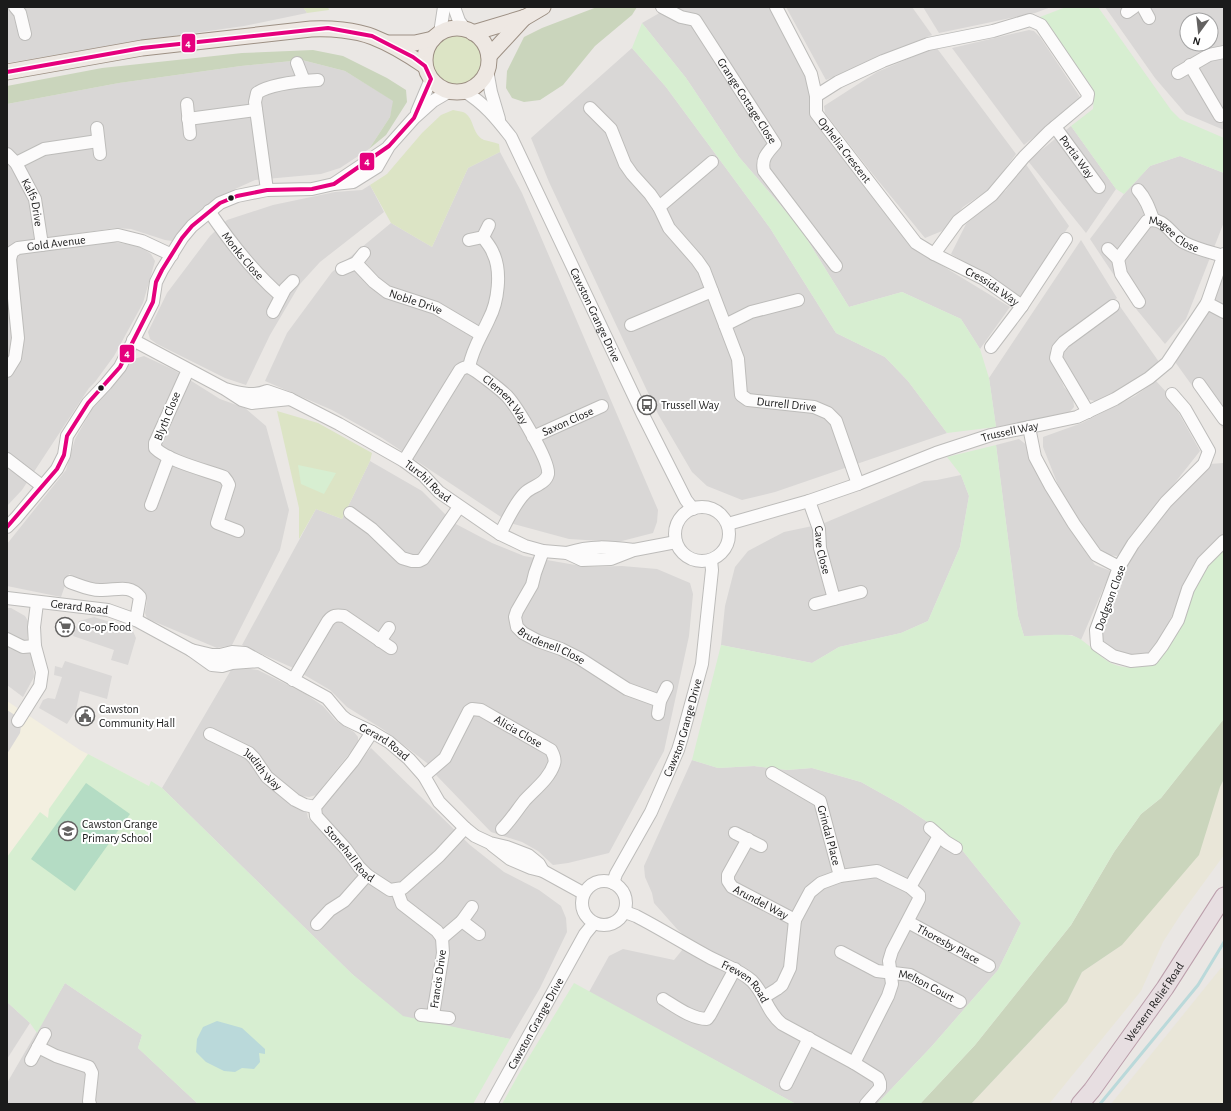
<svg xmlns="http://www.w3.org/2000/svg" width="1231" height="1111" font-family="'Alegreya Sans',sans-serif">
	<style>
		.residential { fill: #d9d7d6; fill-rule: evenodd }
		.education { fill: #f3efe0 }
		.farmland { fill: #e9e6d8 }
		.grass { fill: #dce4c5 }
		.forest { fill: #cad5bc }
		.park { fill: #d7eed1 }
		.pitch { fill: #b4dcc4 }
		.parking { fill: #dad8d7 }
		.water { fill: #bad9da }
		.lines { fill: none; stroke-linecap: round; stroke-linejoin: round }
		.stream { stroke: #bad9da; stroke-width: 3 }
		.minor-casing { stroke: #bdbcba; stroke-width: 14 }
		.major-casing { stroke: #9d9084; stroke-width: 17 }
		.highway-casing { stroke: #bb9eab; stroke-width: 19 }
		.minor { stroke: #fcfbfb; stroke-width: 12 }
		.major { stroke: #eee8e3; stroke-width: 15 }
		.highway { stroke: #e7dee1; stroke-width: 17 }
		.bus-1-casing { stroke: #fff; stroke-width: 7 }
		.bus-1 { stroke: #e5007d; stroke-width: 4 }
		.bus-dot { fill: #1b1b1b; stroke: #fff; stroke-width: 1.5 }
		.labels { text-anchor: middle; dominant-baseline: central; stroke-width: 4; stroke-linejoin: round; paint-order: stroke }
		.street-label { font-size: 12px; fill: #1b1b1b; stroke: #fff }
		.poi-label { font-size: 12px; fill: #1b1b1b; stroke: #fff; text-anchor: start }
		.line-badge { stroke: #fff; stroke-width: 1.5 }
		.badge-label { font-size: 11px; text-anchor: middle; font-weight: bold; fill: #fff }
	</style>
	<rect width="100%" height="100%" fill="#eae7e4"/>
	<g class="residential">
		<polygon points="7,7 303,7 307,13 244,26 159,38 7,63"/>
		<polygon points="670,7 769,7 808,78 810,113 913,248 1010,307 980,349 961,319 902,292 849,307 800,228 739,157 686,78 642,23"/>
		<polygon points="786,7 912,7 932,35 826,80"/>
		<polygon points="923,7 1051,7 1035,13 939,33"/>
		<path d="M 1105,7 L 1224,7 L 1224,130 L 1186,114 L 1155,78 ZM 1187,20 L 1211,20 L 1211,44 L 1187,44 Z"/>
		<polygon points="1029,30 1034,31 1040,37 1080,97 1076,103 1024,145 952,48"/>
		<polygon points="936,47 1016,154 991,188 963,207 942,231 925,238 867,167 825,113 824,106 877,72"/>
		<polygon points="632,48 666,87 770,228 836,333 885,357 908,381 947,433 775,492 742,500 707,486 692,472 658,414 549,182 531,138"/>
		<polygon points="302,60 345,71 394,101 390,117 369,149 340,168 321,174 255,180 224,194 204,207 172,241 165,240 131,229 115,228 53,237 56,250 113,242 139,246 151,254 155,261 143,303 114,356 95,382 89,388 22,490 7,506 7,104 119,83 241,66"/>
		<polygon points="1071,126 1116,189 1086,233 1028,161"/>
		<polygon points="500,152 522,193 658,510 657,522 653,533 618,542 569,539 510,523 382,438 332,410 265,381 287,333 332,272 391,223 432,247 468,168"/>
		<polygon points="1180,156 1224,173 1224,222 1186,319 1165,344 1137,310 1090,239 1124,194 1150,166"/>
		<polygon points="1025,163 1069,226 1021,298 951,254 966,224 1006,190"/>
		<polygon points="370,185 384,212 320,262 300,284 270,335 246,385 225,378 157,344 150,339 148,332 167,293 210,236 227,220 273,205 335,192 362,190"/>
		<polygon points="1081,240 1117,298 1051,347 1050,354 1064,387 1073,397 1074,407 1067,415 996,427 989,378"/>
		<polygon points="1224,267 1224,430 1173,359"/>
		<polygon points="1119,305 1159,362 1120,391 1098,402 1087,399 1063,362 1063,352"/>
		<polygon points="144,356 174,370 220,399 245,408 266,426 289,510 280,550 232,645 217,648 148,619 146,616 145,613 147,600 142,590 134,585 122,582 108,584 87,582 69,574 61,597 7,586 7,544 66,470 75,439 92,409 134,359"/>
		<polygon points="1156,381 1168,394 1200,451 1117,556 1107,555 1091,541 1060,490 1043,447 1043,437 1082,423 1135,396"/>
		<polygon points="1019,439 1028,446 1045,487 1081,545 1095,565 1111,571 1081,640 1072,635 1024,636 1018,616 996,445"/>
		<polygon points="370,461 422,491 454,523 492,543 524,556 587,567 622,566 657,569 690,583 693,594 689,636 664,751 609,853 568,863 553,865 538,851 522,842 491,832 437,776 427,763 384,730 347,707 330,690 291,667 242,645 316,509 342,519"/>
		<polygon points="1223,463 1224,534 1197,561 1163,635 1155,646 1147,654 1136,656 1113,651 1102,641 1102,624 1130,560 1166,507 1210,464"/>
		<polygon points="961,475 969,496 960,547 928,621 901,633 839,647 812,663 721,645 725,606 735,567 748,551 784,532 822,524 924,481 937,480"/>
		<polygon points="7,608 11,608 25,616 28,621 27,641 33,661 34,677 23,697 7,685"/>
		<polygon points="245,668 258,670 304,693 323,706 336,721 354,732 358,737 358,743 316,795 309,797 301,796 287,787 301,808 307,813 308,818 322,832 327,824 320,812 323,804 342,781 371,748 470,845 504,872 539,890 561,906 566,918 567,932 540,988 510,1039 403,1017 352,974 162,788 231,670"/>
		<polygon points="692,760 718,768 754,766 787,770 812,768 861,782 902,805 932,825 958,845 1021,923 998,970 932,1046 877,1104 796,1104 589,992 609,956 623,949 674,960 683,949 739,979 746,971 689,940 677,929 654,903 652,893 645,877 644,866"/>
		<polygon points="65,983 142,1035 138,1048 198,1104 7,1104 7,1083"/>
		<polygon points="7,1002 30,1023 7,1059"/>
	</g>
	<polygon class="education" points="7,701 80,750 149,786 7,875"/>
	<g class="farmland">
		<polygon points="1224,779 1224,855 1181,914 1163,942 1141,991 1049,1104 971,1104 1067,1002 1082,972 1122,945"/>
		<polygon points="1221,968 1224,968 1224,1104 1111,1104"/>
	</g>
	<g class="grass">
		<polygon points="303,7 328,7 329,10 307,13"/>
		<circle cx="456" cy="60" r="27"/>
		<path d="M 453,110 C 456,111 460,111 463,112 C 475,117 471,134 484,140 C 488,141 494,142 499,144 L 500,152 L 468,168 L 432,247 L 391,223 L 370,185 L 387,174 L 422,133 L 441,115 Z"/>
		<polygon points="277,411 318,423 372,453 370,461 342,519 316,509 299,539 299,508"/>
	</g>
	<g class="forest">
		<polygon points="597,7 637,7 632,15 595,46 563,85 540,100 524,102 512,98 506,88 507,71 524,37 542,28"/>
		<polygon points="313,50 343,56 387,78 406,90 407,102 386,135 369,149 390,117 393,101 345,71 302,60 241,66 119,83 7,104 7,86 102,68 242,53"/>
		<polygon points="1224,718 1224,779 1220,787 1199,855 1122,945 1082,972 1067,1002 971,1104 920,1104 975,1045 1071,925 1114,852 1141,814 1161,798"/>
	</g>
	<g class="park">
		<polygon points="1066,7 1098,7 1171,110 1180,119 1224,138 1224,173 1180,156 1150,166 1124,194 1116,189 1071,126 1093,109 1094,98 1092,87 1040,17"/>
		<polygon points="642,23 686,78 739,157 800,228 849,307 902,292 961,319 980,349 989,378 996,427 947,433 908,381 885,357 836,333 770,228 666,87 632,48"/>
		<path d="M 996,445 L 1018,616 L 1024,636 C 1034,636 1065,633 1073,636 C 1081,638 1088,645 1094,650 C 1114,670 1126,669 1153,665 L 1173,640 L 1186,617 L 1194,590 L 1209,562 L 1224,547 L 1224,719 L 1161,798 L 1141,814 L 1114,852 L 1071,925 L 975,1045 L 920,1104 L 877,1104 L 932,1046 L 998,970 L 1021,923 L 958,845 L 932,825 L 902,805 L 861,782 L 812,768 L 787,770 L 754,766 L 718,768 L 692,760 L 721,645 L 812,663 L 839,647 L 901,633 L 928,621 L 960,547 L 969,496 L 961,475 L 947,457 Z"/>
		<polygon points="298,465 336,473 324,494 301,484"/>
		<polygon points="88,754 149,786 151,781 162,788 352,974 403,1016 510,1039 473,1104 198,1104 138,1048 142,1035 65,983 37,1033 30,1023 7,1002 7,857 40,812 48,818 49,809"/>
		<polygon points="574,983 774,1092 796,1104 502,1104 521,1070"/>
	</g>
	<polygon class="pitch" points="86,783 130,814 75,891 31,859"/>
	<g class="parking">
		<polygon points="94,617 132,629 136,638 128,665 111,660 114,650 73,636 79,621"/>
		<polygon points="65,661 112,676 107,699 80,691 76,710 67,724 39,708 43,700 48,698 55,699 62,677 54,675 55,666 62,668"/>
		<polygon points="7,710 24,721 21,726 20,733 7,754"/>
	</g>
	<polygon class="water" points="217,1021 242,1028 265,1049 265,1054 259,1053 260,1062 254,1069 242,1068 235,1072 224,1071 206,1062 196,1052 197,1039 203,1027"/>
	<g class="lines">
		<polyline class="stream" points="1100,1104 1198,985 1224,942"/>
		<g class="minor-casing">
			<g id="minor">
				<polyline points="15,7 20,13 25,34"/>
				<polyline points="454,7 459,21 465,29"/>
				<path id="s1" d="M 662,7 L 681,17 L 695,20 L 775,144 C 767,153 761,159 764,171 L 836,266"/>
				<path id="s2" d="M 776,7 L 811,74 L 816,96 L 816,113 L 916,243 L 934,254 L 984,279 L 1022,306 L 1066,239"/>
				<polyline points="1143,7 1149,18"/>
				<polyline points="1127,12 1134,7"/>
				<polyline points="440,33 444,7"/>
				<polyline points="297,63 304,81"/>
				<polyline points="1190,65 1220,116"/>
				<polyline points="487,70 491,92 499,119"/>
				<polyline points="1178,73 1209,55 1224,52"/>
				<path id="s3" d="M 464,91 C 485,104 496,118 511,137 L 642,413 L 686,500 L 693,509"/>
				<polyline points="816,96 838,82 883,61 928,44 993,31 1030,20 1041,25 1088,94 1087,100 1050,131 1024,157 992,195 958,221 934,254"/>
				<polyline points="187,104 190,134"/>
				<path id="s4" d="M 590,108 L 611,129 L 625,164 L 632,174 L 650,194 L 659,207 L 669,228 L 697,260 L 704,270 L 738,359 L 741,395 L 748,400 L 814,407 L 828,413 L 836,421 L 858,484"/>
				<polyline points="417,112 431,79"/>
				<polyline points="188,119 256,110"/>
				<path id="s5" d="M 1055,127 L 1099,187"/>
				<polyline points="97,128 100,154"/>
				<path id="s6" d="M 7,154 L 16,163 L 35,199 L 42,245"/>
				<polyline points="16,163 44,149 98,141"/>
				<polyline points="335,183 386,149"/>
				<path d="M 267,190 L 255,102 L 257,93 C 270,84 302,81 318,80"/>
				<path d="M 1138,190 C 1146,199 1149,208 1153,219"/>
				<polyline points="659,207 712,162"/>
				<path id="s7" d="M 209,211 C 230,242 252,271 281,296"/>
				<polyline points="469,240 483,237 489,225"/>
				<polyline points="1108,249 1118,259 1121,274 1139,302"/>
				<path id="s8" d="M 1118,259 L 1147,221 C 1165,216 1171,236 1185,243 C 1197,249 1210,252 1223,256"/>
				<path id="s9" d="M 356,263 L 374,282 L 387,292 L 436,308 L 480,334"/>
				<polyline points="342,269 356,263 364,253"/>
				<polyline points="1207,303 1224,312"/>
				<polyline points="273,312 285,289 293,281"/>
				<polyline points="631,325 712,291"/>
				<polyline points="725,325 751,312 798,300"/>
				<path d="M 133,340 L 225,389 L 242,400 L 252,403 L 290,399 L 267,391 C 252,397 239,393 225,389"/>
				<polyline points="991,347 1022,306"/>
				<path d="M 469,367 C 473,347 481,337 489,319 C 498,302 502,271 493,253 C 491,247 486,242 483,237"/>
				<path d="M 188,370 L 155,443 L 155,448 C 168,461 205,470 224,477 L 227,481 L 229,485 L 217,523 L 238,531"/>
				<path id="s10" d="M 7,371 L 15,358 L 18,338 L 10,259 L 12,252 L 18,248 L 118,235 L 142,241 L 172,255"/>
				<polyline points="1199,384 1224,419"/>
				<polyline points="1172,394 1185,409 1209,451 1204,464 1166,502 1133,544 1119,567 1096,630 1097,645 1113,656 1131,661 1152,659 1162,646 1178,620 1188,589 1203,562 1224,541"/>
				<path id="s11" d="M 290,399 L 339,424 L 404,461 L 423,475 L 439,492 L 500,534 L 525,546 L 543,551 L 567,553"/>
				<polyline points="1088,412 1056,358 1058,349 1064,342 1113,306"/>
				<polyline points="1029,427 1035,457 1050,485 1074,524 1096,555 1119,567"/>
				<path id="s12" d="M 533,437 L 602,406"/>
				<polyline points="7,459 42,486"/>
				<path id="s13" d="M 404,461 L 460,370 C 463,368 465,367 468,367 C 475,369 502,391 507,396 C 517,407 550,461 548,474 C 546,484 532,486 525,493 C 514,504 507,521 500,534"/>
				<path id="s14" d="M 809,501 L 819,529 L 820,548 L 834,599"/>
				<polyline points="151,505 169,457"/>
				<circle cx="702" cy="534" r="27"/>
				<polyline points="350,513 372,529 402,558 412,561 419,561 423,559 459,507"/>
				<path id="s15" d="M 728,524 L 809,501 L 858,484 L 936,453 L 991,435 L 1077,417 L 1115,399 L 1149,378 L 1167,363 L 1207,303 L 1224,254"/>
				<polyline points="7,527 16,518 57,469 64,455 67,436 88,403 106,384 120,367 153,302 156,282 162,270 182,238 192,226 220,203 237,196 267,190 312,189 334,184 353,182 377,167 389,146 414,118 433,101 450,91"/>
				<path d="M 634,550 C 609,547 591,545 567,553 L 582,560 L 611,559 L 634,550 L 676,542"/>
				<path id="s16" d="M 543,551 L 535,573 L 532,585 L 517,611 L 515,617 L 517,627 L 523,633 L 538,641 L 561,649 L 579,658 L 627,689 L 660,701"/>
				<path d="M 70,582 C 79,585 89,590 100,590 C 115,591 129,583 140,597 L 136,620"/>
				<path id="s17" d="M 7,598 L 108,610 L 136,620 L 191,650"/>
				<polyline points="815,604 861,592"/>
				<polyline points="7,639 23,647 35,646"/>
				<polyline points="380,641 389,628"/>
				<path id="s18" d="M 260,661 L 232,663 L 222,666 L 212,665 L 191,650 L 212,655 L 220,655 L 232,652 L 245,653 L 327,698 L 342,716 L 347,720 L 372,732 L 389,742 L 409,759 L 424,776 L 439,802 L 465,828 L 475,836 L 490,843 L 507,847 L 528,855 L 539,864 L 543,871"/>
				<path d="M 293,680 L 328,621 C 333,615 336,615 344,616 L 391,648"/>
				<polyline points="658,714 660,701 667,687"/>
				<polyline points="18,721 40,686 42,672 35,646 34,627 37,603"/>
				<path id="s19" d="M 372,732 L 353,761 L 315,807 L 316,816 L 346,849 L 359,867 L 367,875 L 390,890 L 403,888 L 439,856 L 465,828"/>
				<path id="s20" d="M 210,734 L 249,753 L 254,758 L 267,777 L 295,800 L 305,805 L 315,807"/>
				<path id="s21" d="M 772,773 L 820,801 L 840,876"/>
				<path id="s22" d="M 424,776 L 445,758 L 469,711 L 472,709 L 481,710 L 551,750 C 553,754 556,759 554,764 C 549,779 535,789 525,800 C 517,810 511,820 502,829"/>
				<polyline points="930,828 946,842 956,848"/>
				<polyline points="735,833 761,846"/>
				<path id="s23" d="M 748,839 L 728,875 L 728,881 L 732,887 L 795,920"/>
				<polyline points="492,845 510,859 531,868 543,871 583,893"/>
				<circle cx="604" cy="903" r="22"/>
				<path id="s24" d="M 613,883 L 616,874 L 651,812 L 678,750 L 682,737 L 702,664 L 712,570 L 711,560"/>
				<polyline points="910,887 939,836"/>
				<polyline points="397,890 402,904 437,931 442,938 443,953 433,1015"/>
				<polyline points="472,907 462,921 479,934"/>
				<path id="s25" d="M 625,912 L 636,916 C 661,929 685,944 709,957 C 724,965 740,970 752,981 C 765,994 767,1012 782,1024 L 854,1063 L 878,1078 L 880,1083 L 880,1088 L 866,1104"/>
				<path id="s26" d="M 908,922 L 989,966"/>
				<polyline points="317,924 330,910 344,901 367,875"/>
				<polyline points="442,938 462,921"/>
				<path id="s27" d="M 841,952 L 877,971 L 910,975 L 960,1002"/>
				<polyline points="764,997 777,989 782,985 790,968 795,920 810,892 821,883 840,876 877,871 910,887 919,895 919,899 892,951 889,961 892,984 888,996 854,1063"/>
				<path d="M 663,999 C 676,1007 692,1019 707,1019 L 710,1015 L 735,969"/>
				<polyline points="421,1015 449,1018"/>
				<polyline points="38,1047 56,1056 89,1067 92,1073 89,1101 90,1104"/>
				<polyline points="31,1060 45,1034"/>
				<polyline points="786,1084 809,1038"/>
				<path id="s28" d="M 491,1104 L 585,934 L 594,923"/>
			</g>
		</g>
		<g class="major-casing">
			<g id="major">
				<circle cx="457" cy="60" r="32"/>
				<polyline points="473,33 526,17 543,7"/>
				<polyline points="389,43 415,43 433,39"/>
				<polyline points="489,56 525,17"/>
				<path d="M 7,72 L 142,48 L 311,29 C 330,28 355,30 373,37 C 391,44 409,55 425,66"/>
			</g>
		</g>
		<g class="highway-casing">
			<g id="highway">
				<path id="s29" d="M 1080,1104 L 1092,1090 L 1165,988 L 1224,896"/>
			</g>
		</g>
		<use href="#minor" class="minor"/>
		<use href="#major" class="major"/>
		<use href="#highway" class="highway"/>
		<g class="bus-1-casing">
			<polyline id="bus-1" points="7,72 142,48 328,28 372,36 413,57 425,66 431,79 414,118 389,146 334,184 312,189 267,190 237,196 220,203 192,226 182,238 162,270 156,282 153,302 120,367 88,403 67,436 64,455 57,469 7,527"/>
		</g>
		<use href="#bus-1" class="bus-1"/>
	</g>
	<defs>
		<g id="bus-ring" transform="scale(1)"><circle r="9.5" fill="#fff" stroke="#636261" stroke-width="1.5"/><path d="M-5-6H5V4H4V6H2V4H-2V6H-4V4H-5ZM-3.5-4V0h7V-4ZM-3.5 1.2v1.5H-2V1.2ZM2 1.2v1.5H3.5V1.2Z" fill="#636261"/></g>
		<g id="supermarket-ring" transform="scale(1)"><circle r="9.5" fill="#fff" stroke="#636261" stroke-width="1.5"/><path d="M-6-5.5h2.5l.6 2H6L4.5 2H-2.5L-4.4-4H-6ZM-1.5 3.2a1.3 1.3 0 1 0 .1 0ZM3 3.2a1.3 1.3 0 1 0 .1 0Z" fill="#636261"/></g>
		<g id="civic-ring" transform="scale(1)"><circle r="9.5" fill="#fff" stroke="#636261" stroke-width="1.5"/><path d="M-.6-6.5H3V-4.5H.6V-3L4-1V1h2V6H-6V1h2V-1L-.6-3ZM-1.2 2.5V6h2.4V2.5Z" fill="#636261"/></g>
		<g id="school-ring" transform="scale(1)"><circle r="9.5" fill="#fff" stroke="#636261" stroke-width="1.5"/><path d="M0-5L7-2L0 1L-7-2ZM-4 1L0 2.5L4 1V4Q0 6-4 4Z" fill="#636261"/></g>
	</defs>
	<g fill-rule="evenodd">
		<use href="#bus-ring" x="647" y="405"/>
		<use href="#supermarket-ring" x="65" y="627"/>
		<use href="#civic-ring" x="85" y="716"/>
		<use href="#school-ring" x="68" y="831"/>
	</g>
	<g class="bus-dot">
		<circle cx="231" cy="198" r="3.5"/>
		<circle cx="101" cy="388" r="3.5"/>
	</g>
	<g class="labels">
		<g class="street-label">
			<text stroke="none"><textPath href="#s1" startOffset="132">Grange Cottage Close</textPath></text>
			<text stroke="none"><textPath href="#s2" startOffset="162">Ophelia Crescent</textPath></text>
			<text stroke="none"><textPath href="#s5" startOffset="37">Portia Way</textPath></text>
			<text stroke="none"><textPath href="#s6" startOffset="56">Kalfs Drive</textPath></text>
			<text stroke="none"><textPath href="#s8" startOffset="79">Magee Close</textPath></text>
			<text stroke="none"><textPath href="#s10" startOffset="168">Gold Avenue</textPath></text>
			<text stroke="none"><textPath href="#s7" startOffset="56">Monks Close</textPath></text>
			<text stroke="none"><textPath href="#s2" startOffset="367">Cressida Way</textPath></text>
			<text stroke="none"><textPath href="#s9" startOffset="73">Noble Drive</textPath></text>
			<text stroke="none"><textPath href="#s3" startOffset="263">Cawston Grange Drive</textPath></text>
			<text stroke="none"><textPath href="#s13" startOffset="166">Clement Way</textPath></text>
			<text stroke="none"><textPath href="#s4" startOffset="379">Durrell Drive</textPath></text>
			<text transform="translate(167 416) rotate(-68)">Blyth Close</text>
			<text stroke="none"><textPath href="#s12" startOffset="38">Saxon Close</textPath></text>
			<text stroke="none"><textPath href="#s15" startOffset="297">Trussell Way</textPath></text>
			<text stroke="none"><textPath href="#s11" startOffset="161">Turchil Road</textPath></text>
			<text stroke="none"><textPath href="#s14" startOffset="51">Cave Close</textPath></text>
			<text transform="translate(1110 598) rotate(-70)">Dodgson Close</text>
			<text stroke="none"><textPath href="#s17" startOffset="73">Gerard Road</textPath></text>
			<text stroke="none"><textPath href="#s16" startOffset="122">Brudenell Close</textPath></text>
			<text stroke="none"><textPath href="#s24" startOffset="171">Cawston Grange Drive</textPath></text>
			<text stroke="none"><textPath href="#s22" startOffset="136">Alicia Close</textPath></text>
			<text stroke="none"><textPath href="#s18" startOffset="296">Gerard Road</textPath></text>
			<text stroke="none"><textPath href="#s20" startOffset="65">Judith Way</textPath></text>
			<text stroke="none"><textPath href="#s21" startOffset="91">Grindal Place</textPath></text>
			<text stroke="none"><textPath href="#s19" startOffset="154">Stonehall Road</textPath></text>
			<text stroke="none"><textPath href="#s23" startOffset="87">Arundel Way</textPath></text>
			<text stroke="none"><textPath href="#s26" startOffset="46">Thoresby Place</textPath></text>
			<text transform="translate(438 979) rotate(-82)">Francis Drive</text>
			<text stroke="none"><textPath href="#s25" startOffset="140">Frewen Road</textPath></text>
			<text stroke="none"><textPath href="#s27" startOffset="93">Melton Court</textPath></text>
			<text stroke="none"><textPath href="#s29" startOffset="126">Western Relief Road</textPath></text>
			<text stroke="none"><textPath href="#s28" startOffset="92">Cawston Grange Drive</textPath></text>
		</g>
		<g class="poi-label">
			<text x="661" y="405">Trussell Way</text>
			<text x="79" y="627">Co-op Food</text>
			<text x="99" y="709">Cawston<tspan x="99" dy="14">Community Hall</tspan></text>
			<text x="82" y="824">Cawston Grange<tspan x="82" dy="14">Primary School</tspan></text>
		</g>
	</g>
	<g class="line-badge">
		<rect x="181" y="33" width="15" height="20" rx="4" fill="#e5007d"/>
		<rect x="359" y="152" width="16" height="19" rx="4" fill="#e5007d"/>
		<rect x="119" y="344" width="16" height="19" rx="4" fill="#e5007d"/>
	</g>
	<g class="badge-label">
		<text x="188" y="47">4</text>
		<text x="367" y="165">4</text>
		<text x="127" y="357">4</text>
	</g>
	<rect width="1231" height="1111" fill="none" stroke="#1b1b1b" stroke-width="16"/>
	<g transform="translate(1199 32) rotate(195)"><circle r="19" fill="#ffffff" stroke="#a4a4a4"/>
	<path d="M0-3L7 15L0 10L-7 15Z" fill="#636261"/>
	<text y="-6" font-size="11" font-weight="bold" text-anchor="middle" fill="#1b1b1b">N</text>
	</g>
</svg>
